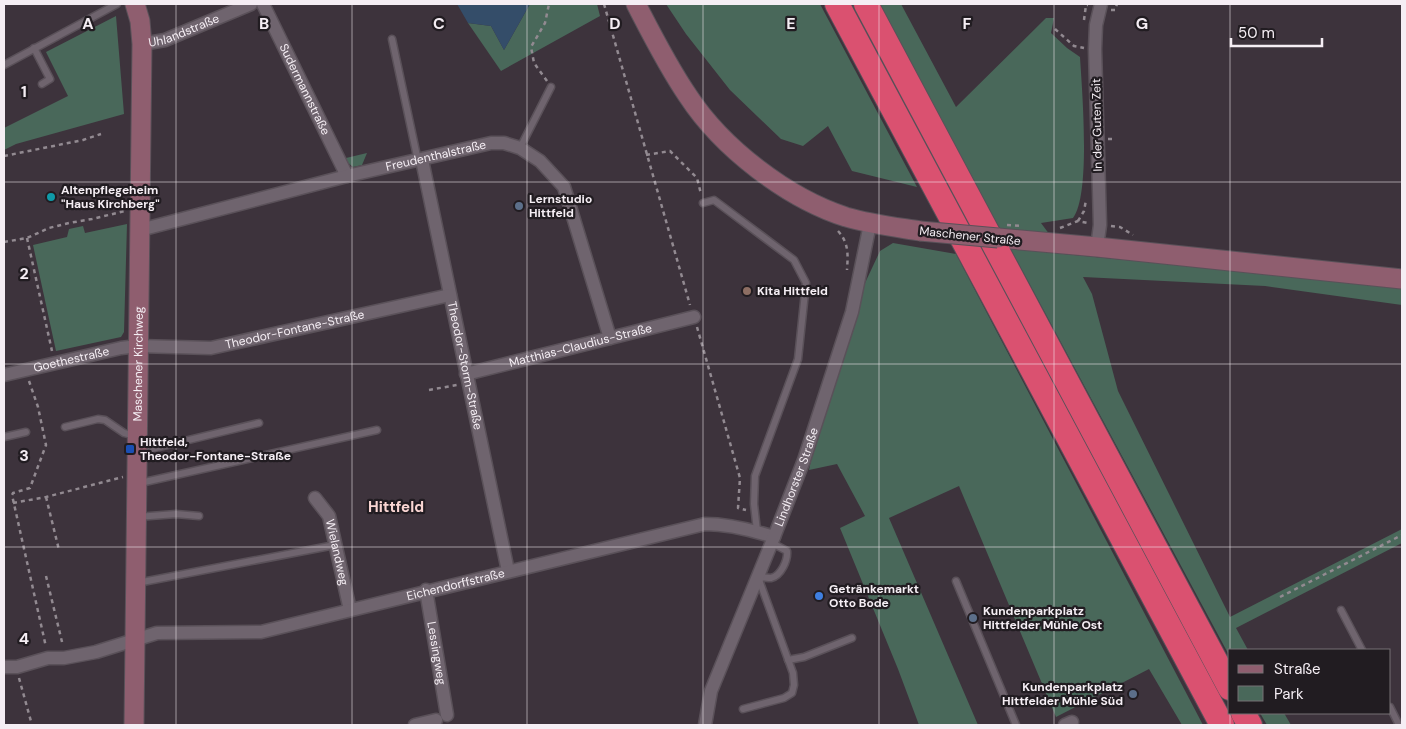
<svg xmlns="http://www.w3.org/2000/svg" width="1406" height="729" font-family="'DM Sans',sans-serif">
	<style>
		.green { fill: #49685a }
		.water { fill: #344d69 }
		.lines { fill: none; stroke-linecap: round; stroke-linejoin: round }
		.lane-casing { stroke: #5a5159; stroke-width: 9 }
		.street-casing { stroke: #5a5159; stroke-width: 15 }
		.secondary-casing { stroke: #5a5159; stroke-width: 21 }
		.highway-casing { stroke: #5a5159; stroke-width: 26 }
		.path { stroke: #928a91; stroke-width: 2.5; stroke-dasharray: 4 4; stroke-linecap: butt }
		.lane { stroke: #6f646e; stroke-width: 6 }
		.street { stroke: #6f646e; stroke-width: 12 }
		.secondary { stroke: #8f5e6f; stroke-width: 19 }
		.highway { stroke: #da5170; stroke-width: 24 }
		.secondary-bridge-casing { stroke: #5a5159; stroke-width: 21; stroke-linecap: butt }
		.path-bridge { stroke: #928a91; stroke-width: 2.5; stroke-dasharray: 4 4; stroke-linecap: butt }
		.secondary-bridge { stroke: #8f5e6f; stroke-width: 19 }
		.grid { fill: none; stroke: #f5eef4; stroke-width: 1; stroke-opacity: 0.55 }
		.culture-dot { fill: #0f9aa8; stroke: #211c21; stroke-width: 2 }
		.service-dot { fill: #5c6f8a; stroke: #211c21; stroke-width: 2 }
		.education-dot { fill: #8d6e63; stroke: #211c21; stroke-width: 2 }
		.transit-dot { fill: #1a4fb4; stroke: #211c21; stroke-width: 2 }
		.shop-dot { fill: #3f7fe0; stroke: #211c21; stroke-width: 2 }
		.labels { text-anchor: middle; dominant-baseline: central; stroke-width: 4.5; stroke-linejoin: round; paint-order: stroke }
		.street-label { font-size: 12px; fill: #f5eef4; stroke: #211c21 }
		.poi-label { font-size: 12px; font-weight: bold; fill: #f5eef4; stroke: #211c21; text-anchor: start }
		.quarter-label { font-size: 15px; font-weight: bold; fill: #fad6d3; stroke: #211c21 }
		.grid-label { font-size: 16px; text-anchor: middle; font-weight: bold; fill: #f5eef4; stroke: #211c21; stroke-width: 4.5; stroke-linejoin: round; paint-order: stroke }
	</style>
	<rect width="100%" height="100%" fill="#3d333c"/>
	<g class="green">
		<polygon points="530,4 597,4 600,16 501,71 468,23 491,26 504,50"/>
		<polygon points="666,4 820,4 917,187 852,171 828,126 803,146 781,139 730,90 686,34"/>
		<path d="M 879,4 L 901,4 L 956,107 L 1046,18 L 1054,18 L 1051,33 L 1067,48 L 1080,57 C 1082,89 1091,195 1073,218 L 1041,223 L 1064,254 L 1402,287 L 1402,305 L 1265,286 L 1083,277 L 1092,294 L 1118,391 L 1230,617 L 1402,529 L 1402,543 L 1236,628 L 1248,650 L 1230,650 L 1230,657 Z"/>
		<polygon points="116,16 124,114 16,144 4,150 4,128 68,96 46,52"/>
		<polygon points="367,153 362,165 353,167 346,161 346,158"/>
		<polygon points="127,224 124,332 121,337 56,351 33,245 67,237 69,229 83,226 85,233"/>
		<polygon points="893,243 956,254 1203,725 1182,725 1149,669 1056,717 959,486 889,518 978,725 919,725 898,669 840,528 865,516 837,464 809,470 813,450 865,283 880,251"/>
		<polygon points="1260,713 1284,713 1291,725 1267,725"/>
	</g>
	<polygon class="water" points="457,4 530,4 504,50 491,26 468,23"/>
	<g class="lines">
		<g class="lane-casing">
			<g id="lane">
				<polyline points="392,39 418,161"/>
				<polyline points="34,48 50,79 42,84"/>
				<polyline points="4,65 117,4"/>
				<polyline points="520,148 551,87"/>
				<polyline points="703,203 714,200 794,260 806,283 798,359 755,476 754,504 757,531"/>
				<polyline points="65,427 98,419 105,420 124,433 136,436"/>
				<polyline points="4,437 26,432"/>
				<polyline points="139,452 259,423"/>
				<polyline points="140,483 377,430"/>
				<polyline points="137,517 176,514 199,516"/>
				<polyline points="956,581 1016,725"/>
				<polyline points="137,583 335,545"/>
				<polyline points="1341,610 1362,650"/>
				<polyline points="788,660 804,657 852,638"/>
				<polyline points="1390,707 1399,725"/>
				<path d="M 743,709 L 784,698 L 792,693 L 794,685 L 793,673 L 758,577 C 762,577 767,578 771,578 C 781,576 788,560 787,551 L 772,543"/>
			</g>
		</g>
		<g class="street-casing">
			<g id="street">
				<path id="s1" d="M 263,4 L 347,176"/>
				<path id="s2" d="M 142,44 L 165,40 L 251,4"/>
				<path id="s3" d="M 422,160 L 508,571"/>
				<path id="s4" d="M 140,230 L 347,176 L 491,143 L 504,143 L 520,148 L 540,161 L 564,187 L 610,338"/>
				<polyline points="1097,247 1100,225 1095,49 1096,25 1101,4"/>
				<path id="s5" d="M 466,374 L 694,317"/>
				<path id="s6" d="M 4,375 L 121,348 L 138,346 L 211,348 L 450,295"/>
				<path id="s7" d="M 315,498 L 329,516 L 350,610"/>
				<path id="s8" d="M 426,590 L 447,715"/>
				<path id="s9" d="M 4,667 L 17,667 L 48,658 L 64,658 L 96,652 L 157,633 L 261,632 L 705,524 C 729,524 752,530 774,537"/>
				<polyline points="415,725 436,720"/>
				<path id="s10" d="M 705,725 L 711,691 L 774,537 L 804,460 L 852,312 L 870,224"/>
				<polyline points="1065,725 1072,722"/>
			</g>
		</g>
		<g class="secondary-casing">
			<g id="secondary">
				<path d="M 636,4 C 652,35 668,67 688,96 C 722,148 787,198 846,217 C 870,224 895,227 920,231"/>
				<polyline points="998,238 1097,247 1402,279"/>
				<path id="s11" d="M 134,725 L 142,44 L 140,21 L 135,4"/>
			</g>
		</g>
		<g class="highway-casing">
			<g id="highway">
				<polyline points="837,4 1222,725"/>
				<polyline points="866,4 1230,688"/>
				<polyline points="1243,713 1250,725"/>
			</g>
		</g>
		<g class="path">
			<polyline points="604,4 690,305"/>
			<polyline points="1111,10 1115,10 1117,4"/>
			<polyline points="1084,20 1086,5 1088,5"/>
			<polyline points="1055,29 1074,46 1084,48"/>
			<polyline points="547,81 534,63 531,47 545,23 549,4"/>
			<polyline points="1108,139 1115,139"/>
			<polyline points="646,155 670,151 697,178 701,194"/>
			<polyline points="4,156 83,140 101,134"/>
			<polyline points="1078,221 1084,211 1086,200"/>
			<polyline points="1111,226 1120,227 1133,235"/>
			<polyline points="1060,228 1078,221 1088,223"/>
			<path d="M 838,231 C 849,243 848,255 847,270"/>
			<polyline points="27,238 52,351"/>
			<polyline points="4,242 27,238 49,228 69,223 92,219 125,211"/>
			<polyline points="697,327 740,478 738,508 746,510"/>
			<polyline points="29,381 38,407 46,445 30,488 13,493 12,495 46,647"/>
			<polyline points="429,390 457,385"/>
			<polyline points="46,497 59,550"/>
			<polyline points="13,503 46,497 123,477"/>
			<polyline points="46,576 63,646"/>
			<polyline points="1280,597 1402,535"/>
			<polyline points="19,678 32,725"/>
		</g>
		<use href="#lane" class="lane"/>
		<use href="#street" class="street"/>
		<use href="#secondary" class="secondary"/>
		<use href="#highway" class="highway"/>
		<g class="secondary-bridge-casing">
			<polyline id="secondary-bridge" points="920,231 998,238"/>
		</g>
		<polyline class="path-bridge" points="1007,225 1022,226"/>
		<use href="#secondary-bridge" class="secondary-bridge"/>
	</g>
	<path class="grid" d="M 176,4 L 176,725M 352,4 L 352,725M 527,4 L 527,725M 703,4 L 703,725M 879,4 L 879,725M 1054,4 L 1054,725M 1230,4 L 1230,650M 4,182 L 1402,182M 4,364 L 1402,364M 4,547 L 1402,547M 1230,713 L 1230,725"/>
	<circle class="culture-dot" cx="51" cy="197" r="5"/>
	<g class="service-dot">
		<circle cx="519" cy="206" r="5"/>
		<circle cx="973" cy="618" r="5"/>
		<circle cx="1133" cy="694" r="5"/>
	</g>
	<circle class="education-dot" cx="747" cy="291" r="5"/>
	<rect class="transit-dot" x="125" y="444" width="10" height="10" rx="2.5"/>
	<circle class="shop-dot" cx="819" cy="596" r="5"/>
	<g class="labels">
		<g class="street-label">
			<text stroke="none"><textPath href="#s2" startOffset="44">Uhlandstraße</textPath></text>
			<text stroke="none"><textPath href="#s1" startOffset="95">Sudermannstraße</textPath></text>
			<text transform="translate(1097 125) rotate(-91)">In der Guten Zeit</text>
			<text stroke="none"><textPath href="#s4" startOffset="305">Freudenthalstraße</textPath></text>
			<text transform="translate(970 236) rotate(6)">Maschener Straße</text>
			<text stroke="none"><textPath href="#s6" startOffset="296">Theodor-Fontane-Straße</textPath></text>
			<text stroke="none"><textPath href="#s5" startOffset="118">Matthias-Claudius-Straße</textPath></text>
			<text stroke="none"><textPath href="#s6" startOffset="69">Goethestraße</textPath></text>
			<text stroke="none"><textPath href="#s11" startOffset="361">Maschener Kirchweg</textPath></text>
			<text stroke="none"><textPath href="#s3" startOffset="210">Theodor-Storm-Straße</textPath></text>
			<text stroke="none"><textPath href="#s10" startOffset="265">Lindhorster Straße</textPath></text>
			<text stroke="none"><textPath href="#s7" startOffset="60">Wielandweg</textPath></text>
			<text stroke="none"><textPath href="#s9" startOffset="462">Eichendorffstraße</textPath></text>
			<text stroke="none"><textPath href="#s8" startOffset="64">Lessingweg</textPath></text>
		</g>
		<g class="poi-label">
			<text x="61" y="190">Altenpflegeheim<tspan x="61" dy="14">"Haus Kirchberg"</tspan></text>
			<text x="529" y="199">Lernstudio<tspan x="529" dy="14">Hittfeld</tspan></text>
			<text x="757" y="291">Kita Hittfeld</text>
			<text x="140" y="442">Hittfeld,<tspan x="140" dy="14">Theodor-Fontane-Straße</tspan></text>
			<text x="829" y="589">Getränkemarkt<tspan x="829" dy="14">Otto Bode</tspan></text>
			<text x="983" y="611">Kundenparkplatz<tspan x="983" dy="14">Hittfelder Mühle Ost</tspan></text>
			<text x="1123" y="687" text-anchor="end">Kundenparkplatz<tspan x="1123" dy="14">Hittfelder Mühle Süd</tspan></text>
		</g>
		<g class="quarter-label">
			<text x="396" y="507">Hittfeld</text>
		</g>
	</g>
	<g class="grid-label">
		<text x="88" y="29">A</text>
		<text x="264" y="29">B</text>
		<text x="439" y="29">C</text>
		<text x="615" y="29">D</text>
		<text x="791" y="29">E</text>
		<text x="967" y="29">F</text>
		<text x="1142" y="29">G</text>
		<text x="24" y="97">1</text>
		<text x="24" y="279">2</text>
		<text x="24" y="461">3</text>
		<text x="24" y="644">4</text>
	</g>
	<rect width="1406" height="729" fill="none" stroke="#f5eef4" stroke-width="10"/>
	<rect x="1228" y="649" width="162" height="65" fill="#211c21" stroke="#767075"/>
	<rect x="1238" y="665" width="25" height="8" fill="#8f5e6f" stroke="#767075"/>
	<text x="1274" y="674" font-size="15" fill="#f5eef4">Straße</text>
	<rect x="1238" y="686" width="25" height="15" fill="#49685a" stroke="#767075"/>
	<text x="1274" y="699" font-size="15" fill="#f5eef4">Park</text>
	<path d="M1231 38v8h91v-8" fill="none" stroke="#f5eef4" stroke-width="2.5"/>
	<text x="1238" y="38" font-size="15" fill="#f5eef4" stroke="#211c21" stroke-width="4" paint-order="stroke">50 m</text>
</svg>
